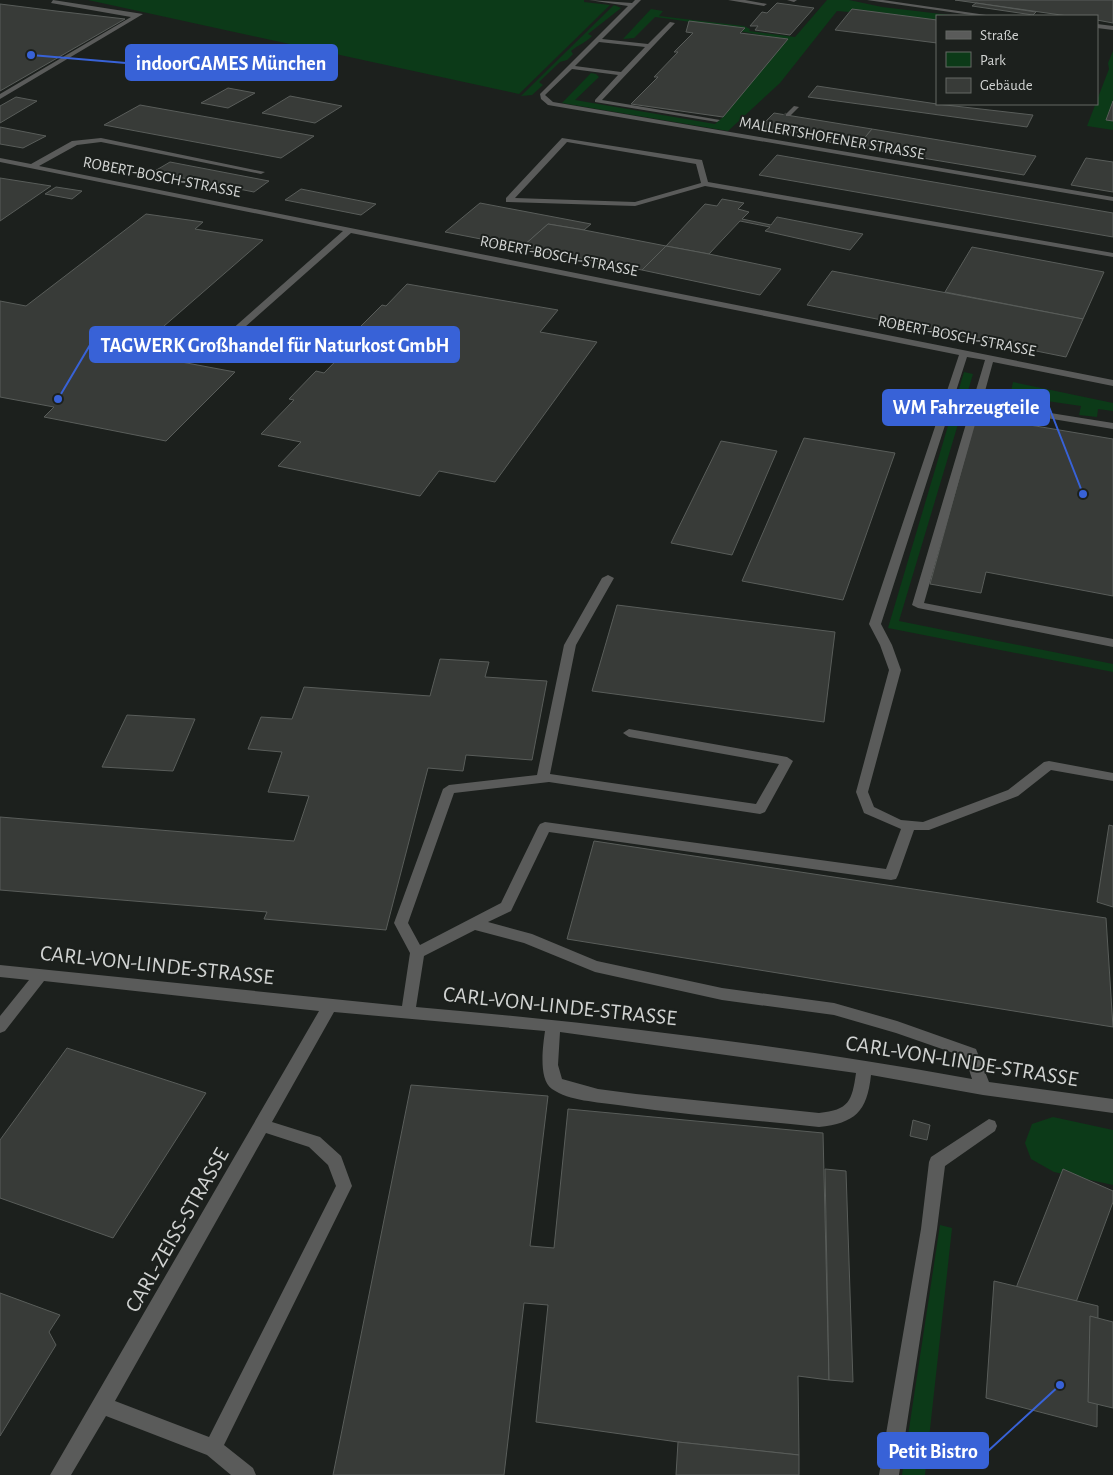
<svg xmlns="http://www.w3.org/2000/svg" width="1113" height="1475" font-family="'Alegreya Sans',sans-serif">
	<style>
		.green { fill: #0c3a18 }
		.building { fill: #383b38; stroke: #595d5a }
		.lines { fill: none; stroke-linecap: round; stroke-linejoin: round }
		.minor-tunnel { stroke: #373b38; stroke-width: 7; stroke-dasharray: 7 3; stroke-linecap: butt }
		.minor { fill: #5a5b5a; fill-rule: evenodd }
		.labels { text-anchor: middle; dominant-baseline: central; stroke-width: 4; stroke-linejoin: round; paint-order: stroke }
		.far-street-label { font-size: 16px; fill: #d1d3d2; stroke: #1c201d }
		.near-street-label { font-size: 22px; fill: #d1d3d2; stroke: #1c201d }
		.leader { fill: none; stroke: #3862d7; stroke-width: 2 }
		.callout-dot { fill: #3862d7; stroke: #1c201d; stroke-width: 2 }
		.callout { fill: #3862d7; stroke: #3862d7; stroke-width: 2 }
		.callout-label { font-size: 20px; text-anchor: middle; font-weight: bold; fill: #fff }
	</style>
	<rect width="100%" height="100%" fill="#1c201d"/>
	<g class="green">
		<polygon points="88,0 584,0 584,2 610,5 519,94"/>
		<path d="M 827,0 L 849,0 L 882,7 L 958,16 L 937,16 L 937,20 L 852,9 L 849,12 L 837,11 L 780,83 L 728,131 L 562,103 L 591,73 L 596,74 L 599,77 L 575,100 L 715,124 L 723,117 L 787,39 C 743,33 699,22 655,17 L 634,38 L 623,39 L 651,9 L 663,11 L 659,16 L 744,26 L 750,29 L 749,31 L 795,37 Z"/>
		<path d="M 614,5 L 621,8 L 588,34 L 592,36 C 585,43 578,45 571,51 L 573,54 L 567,60 L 560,62 L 539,82 L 543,85 L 532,95 L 521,96 Z"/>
		<polygon points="1113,51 1113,101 1106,120 1113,121 1113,130 1087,126 1109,69 1108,63"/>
		<polygon points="964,372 973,374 899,621 1113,664 1113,672 888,628"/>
		<polygon points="1013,382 1113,403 1113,411 1098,409 1097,417 1079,415 1081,406 1040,400 1038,408 1009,404 1000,398 1000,395 1010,396"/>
		<polygon points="1053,1117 1113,1130 1113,1185 1054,1172 1031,1159 1025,1143 1032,1124"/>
		<polygon points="940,1225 952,1228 925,1475 902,1475"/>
	</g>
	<g class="building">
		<polygon points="955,0 1113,0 1113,23 1097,20 1097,16 1068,16"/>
		<polygon points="777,3 814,8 790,35 755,30 758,26 750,26 762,12 767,13"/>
		<polygon points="976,3 1036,12 1033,15 972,6"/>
		<polygon points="0,4 56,11 125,19 0,91"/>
		<polygon points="852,9 937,20 937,43 835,30"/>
		<polygon points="689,21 745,28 740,33 788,39 723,117 631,104 658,77 654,77 678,52 674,52 693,33 686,32"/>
		<polygon points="817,86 937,104 1033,115 1027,127 808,97"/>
		<polygon points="228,88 255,93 228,108 201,103"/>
		<polygon points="290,96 342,106 315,123 262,113"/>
		<polygon points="16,97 37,101 0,123 0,106"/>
		<polygon points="1113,101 1113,121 1106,120"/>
		<polygon points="140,105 314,136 281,158 104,125"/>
		<polygon points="774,113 872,129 857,147 757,130"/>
		<polygon points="0,127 46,136 23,148 0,144"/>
		<polygon points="872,129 1036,156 1024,175 857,147"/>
		<polygon points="777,155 1113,213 1113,237 759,175"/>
		<polygon points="1086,158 1113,162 1113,192 1071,185"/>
		<polygon points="170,162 269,181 254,192 153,172"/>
		<polygon points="0,178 51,186 0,221"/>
		<polygon points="56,187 82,191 72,199 45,194"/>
		<polygon points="301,189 376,204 361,215 285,200"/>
		<polygon points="722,199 744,203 738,209 749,212 742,219 771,225 777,217 863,234 850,250 765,231 770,227 740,221 709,254 666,246 705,204 717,206"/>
		<polygon points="480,203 591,224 584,230 548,224 522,247 445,232"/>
		<polygon points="146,214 203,222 195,229 263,240 133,353 235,372 166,441 44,417 54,407 0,397 0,301 26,306"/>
		<polygon points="548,224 584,230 666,246 642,270 522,247"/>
		<polygon points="666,246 709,254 781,269 760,295 642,270"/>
		<polygon points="972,247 1104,272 1083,319 945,292"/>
		<polygon points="832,271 1083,319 1066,357 807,305"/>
		<polygon points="407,284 558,310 540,332 597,342 495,482 439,471 420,496 278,466 301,442 261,434 294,400 289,399 316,371 324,373 364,332 357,330 382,305 386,306"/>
		<polygon points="976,416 1113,439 1113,596 986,572 981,593 930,584"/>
		<polygon points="804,438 895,453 843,600 742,581"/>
		<polygon points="721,441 777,451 732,555 671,543"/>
		<polygon points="617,605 835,632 824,722 592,691"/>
		<polygon points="440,659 489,662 485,677 547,681 532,760 466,755 463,771 428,768 386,930 264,919 267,912 0,890 0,817 294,841 309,796 268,792 282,752 248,749 261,717 292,719 304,687 430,696"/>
		<polygon points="127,715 195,719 173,771 102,767"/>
		<polygon points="1109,825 1113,826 1113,907 1097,902"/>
		<polygon points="594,841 1106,918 1113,1027 567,939"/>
		<polygon points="67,1048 206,1093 113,1238 0,1198 0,1140"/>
		<polygon points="411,1085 548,1096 530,1246 554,1248 568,1109 823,1133 829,1380 798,1376 799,1455 678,1442 536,1422 548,1305 524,1303 504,1475 333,1475"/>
		<polygon points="913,1120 930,1125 927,1140 910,1136"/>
		<polygon points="825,1169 846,1171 853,1382 829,1380"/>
		<polygon points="1063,1169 1113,1191 1113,1202 1072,1313 1012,1298"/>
		<polygon points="994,1281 1098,1306 1097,1427 986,1398"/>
		<polygon points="0,1293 60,1315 49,1332 56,1345 0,1436"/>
		<polygon points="1090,1316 1113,1322 1113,1408 1088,1402"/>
		<polygon points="678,1442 799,1455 799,1475 676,1475"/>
	</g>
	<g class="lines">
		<polyline class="minor-tunnel" points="783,120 788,115"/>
		<g class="minor">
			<polygon points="53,0 143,14 0,99 0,94 131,17 51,3"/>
			<path d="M 589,0 L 632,3 L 635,0 L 641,0 L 602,39 L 648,44 L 670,22 L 675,23 L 602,100 L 720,120 L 717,122 L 595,102 L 595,100 L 618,75 L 572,69 L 545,95 L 553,102 L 1113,197 L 1113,201 L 548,105 L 541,99 L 540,94 L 628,6 ZM 599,42 L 645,47 L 621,72 L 575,66 Z"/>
			<polygon points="728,0 745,0 767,4 764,6"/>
			<polygon points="787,0 797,0 794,2"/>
			<polygon points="867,0 883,0 993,16 978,16"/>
			<polygon points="1097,24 1113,26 1113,30 1097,28"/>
			<polygon points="794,106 799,107 790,116 786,116 786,114"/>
			<path d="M 101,138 L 265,172 L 261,174 L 101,142 L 77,145 L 39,166 L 1113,380 L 1113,386 L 993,362 L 982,402 L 1113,423 L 1113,429 L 980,407 L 924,603 L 1113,639 L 1113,647 L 918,608 L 912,605 L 985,360 L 967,357 L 881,624 L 892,645 L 901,670 L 868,792 L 874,807 L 901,820 L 923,822 L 1008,790 L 1044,762 L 1049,761 L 1113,773 L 1113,781 L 1051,770 L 1018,796 L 929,830 L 914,830 L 898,875 L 896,879 L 891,880 L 549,832 L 511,911 L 488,922 L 532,934 L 597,961 L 722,988 L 834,1003 L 897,1021 L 976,1049 L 989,1082 L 1113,1099 L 1113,1113 L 983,1095 L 871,1075 C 867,1112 855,1123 819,1127 C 752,1120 685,1115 618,1105 C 598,1102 569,1101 552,1089 C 538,1080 543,1045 545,1031 L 334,1012 L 272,1122 L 320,1137 L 341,1156 L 352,1186 L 224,1445 L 253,1468 L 256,1475 L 231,1475 L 207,1455 L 106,1416 L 71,1475 L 50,1475 L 319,1011 L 44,981 L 5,1031 L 0,1033 L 0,1016 L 29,980 L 0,977 L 0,965 L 402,1006 L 410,953 L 394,923 L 443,789 L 449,785 L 537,775 L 564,645 L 602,578 L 608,575 L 614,578 L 576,645 L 550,774 L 756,804 L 779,764 L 629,737 L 623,733 L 629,729 L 787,757 L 793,761 L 765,812 L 760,814 L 549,782 L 454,793 L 408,923 L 420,945 L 501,903 L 538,827 L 540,824 L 545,822 L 886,869 L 901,829 L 864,813 L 856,792 L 889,670 L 880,645 L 869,624 L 959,355 L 351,233 L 210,358 L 204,358 L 204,354 L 343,231 L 0,162 L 0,158 L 31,164 L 72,141 ZM 475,930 L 524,943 L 595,972 L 722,1000 L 834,1015 L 896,1033 L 965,1057 L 972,1079 C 789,1046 602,1023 416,1007 L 424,956 ZM 560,1032 L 856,1073 C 852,1101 849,1110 819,1113 L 636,1094 L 598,1089 L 562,1079 L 558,1065 ZM 266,1133 L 309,1147 L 328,1165 L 336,1186 L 209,1437 L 115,1401 Z"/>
			<path d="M 562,138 L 702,160 L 708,182 L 1113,253 L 1113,257 L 705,186 L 635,206 L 506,202 L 506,198 ZM 567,142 L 696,164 L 701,183 L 635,202 L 515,198 Z"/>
			<polygon points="989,1119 995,1121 997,1126 995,1131 945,1166 937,1229 899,1475 879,1475 921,1229 929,1162 931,1157"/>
		</g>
	</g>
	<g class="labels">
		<g class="far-street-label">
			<text transform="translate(832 138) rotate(10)">MALLERTSHOFENER STRASSE</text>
			<text transform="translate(162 177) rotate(11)">ROBERT-BOSCH-STRASSE</text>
			<text transform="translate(559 256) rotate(11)">ROBERT-BOSCH-STRASSE</text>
			<text transform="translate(957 336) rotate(11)">ROBERT-BOSCH-STRASSE</text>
		</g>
		<g class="near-street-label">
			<text transform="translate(157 965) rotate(6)">CARL-VON-LINDE-STRASSE</text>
			<text transform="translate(560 1006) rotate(6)">CARL-VON-LINDE-STRASSE</text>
			<text transform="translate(962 1061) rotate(9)">CARL-VON-LINDE-STRASSE</text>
			<text transform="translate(177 1230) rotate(-60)">CARL-ZEISS-STRASSE</text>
		</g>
	</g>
	<path class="leader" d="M31 55L126 63M58 399L90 345M1083 494L1049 407M1060 1385L988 1451"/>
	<g class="callout-dot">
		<circle cx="31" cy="55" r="5"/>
		<circle cx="58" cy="399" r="5"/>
		<circle cx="1083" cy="494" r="5"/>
		<circle cx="1060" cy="1385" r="5"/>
	</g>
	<g class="callout">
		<rect x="126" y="45" width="211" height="35" rx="5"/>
		<rect x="90" y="327" width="369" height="35" rx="5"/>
		<rect x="883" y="390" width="166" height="35" rx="5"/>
		<rect x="878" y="1433" width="110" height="35" rx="5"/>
	</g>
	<g class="callout-label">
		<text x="231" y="70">indoorGAMES München</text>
		<text x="275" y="352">TAGWERK Großhandel für Naturkost GmbH</text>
		<text x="966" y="414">WM Fahrzeugteile</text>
		<text x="933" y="1458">Petit Bistro</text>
	</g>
	<rect x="936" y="15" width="162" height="90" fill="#1c201d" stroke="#646865"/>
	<rect x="946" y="31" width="25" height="8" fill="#5a5b5a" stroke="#646865"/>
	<text x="980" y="40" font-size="15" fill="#d1d3d2">Straße</text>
	<rect x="946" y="52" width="25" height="15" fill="#0c3a18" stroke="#646865"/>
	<text x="980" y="65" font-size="15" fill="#d1d3d2">Park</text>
	<rect x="946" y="78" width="25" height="15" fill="#383b38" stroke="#646865"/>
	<text x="980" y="90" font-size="15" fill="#d1d3d2">Gebäude</text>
</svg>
